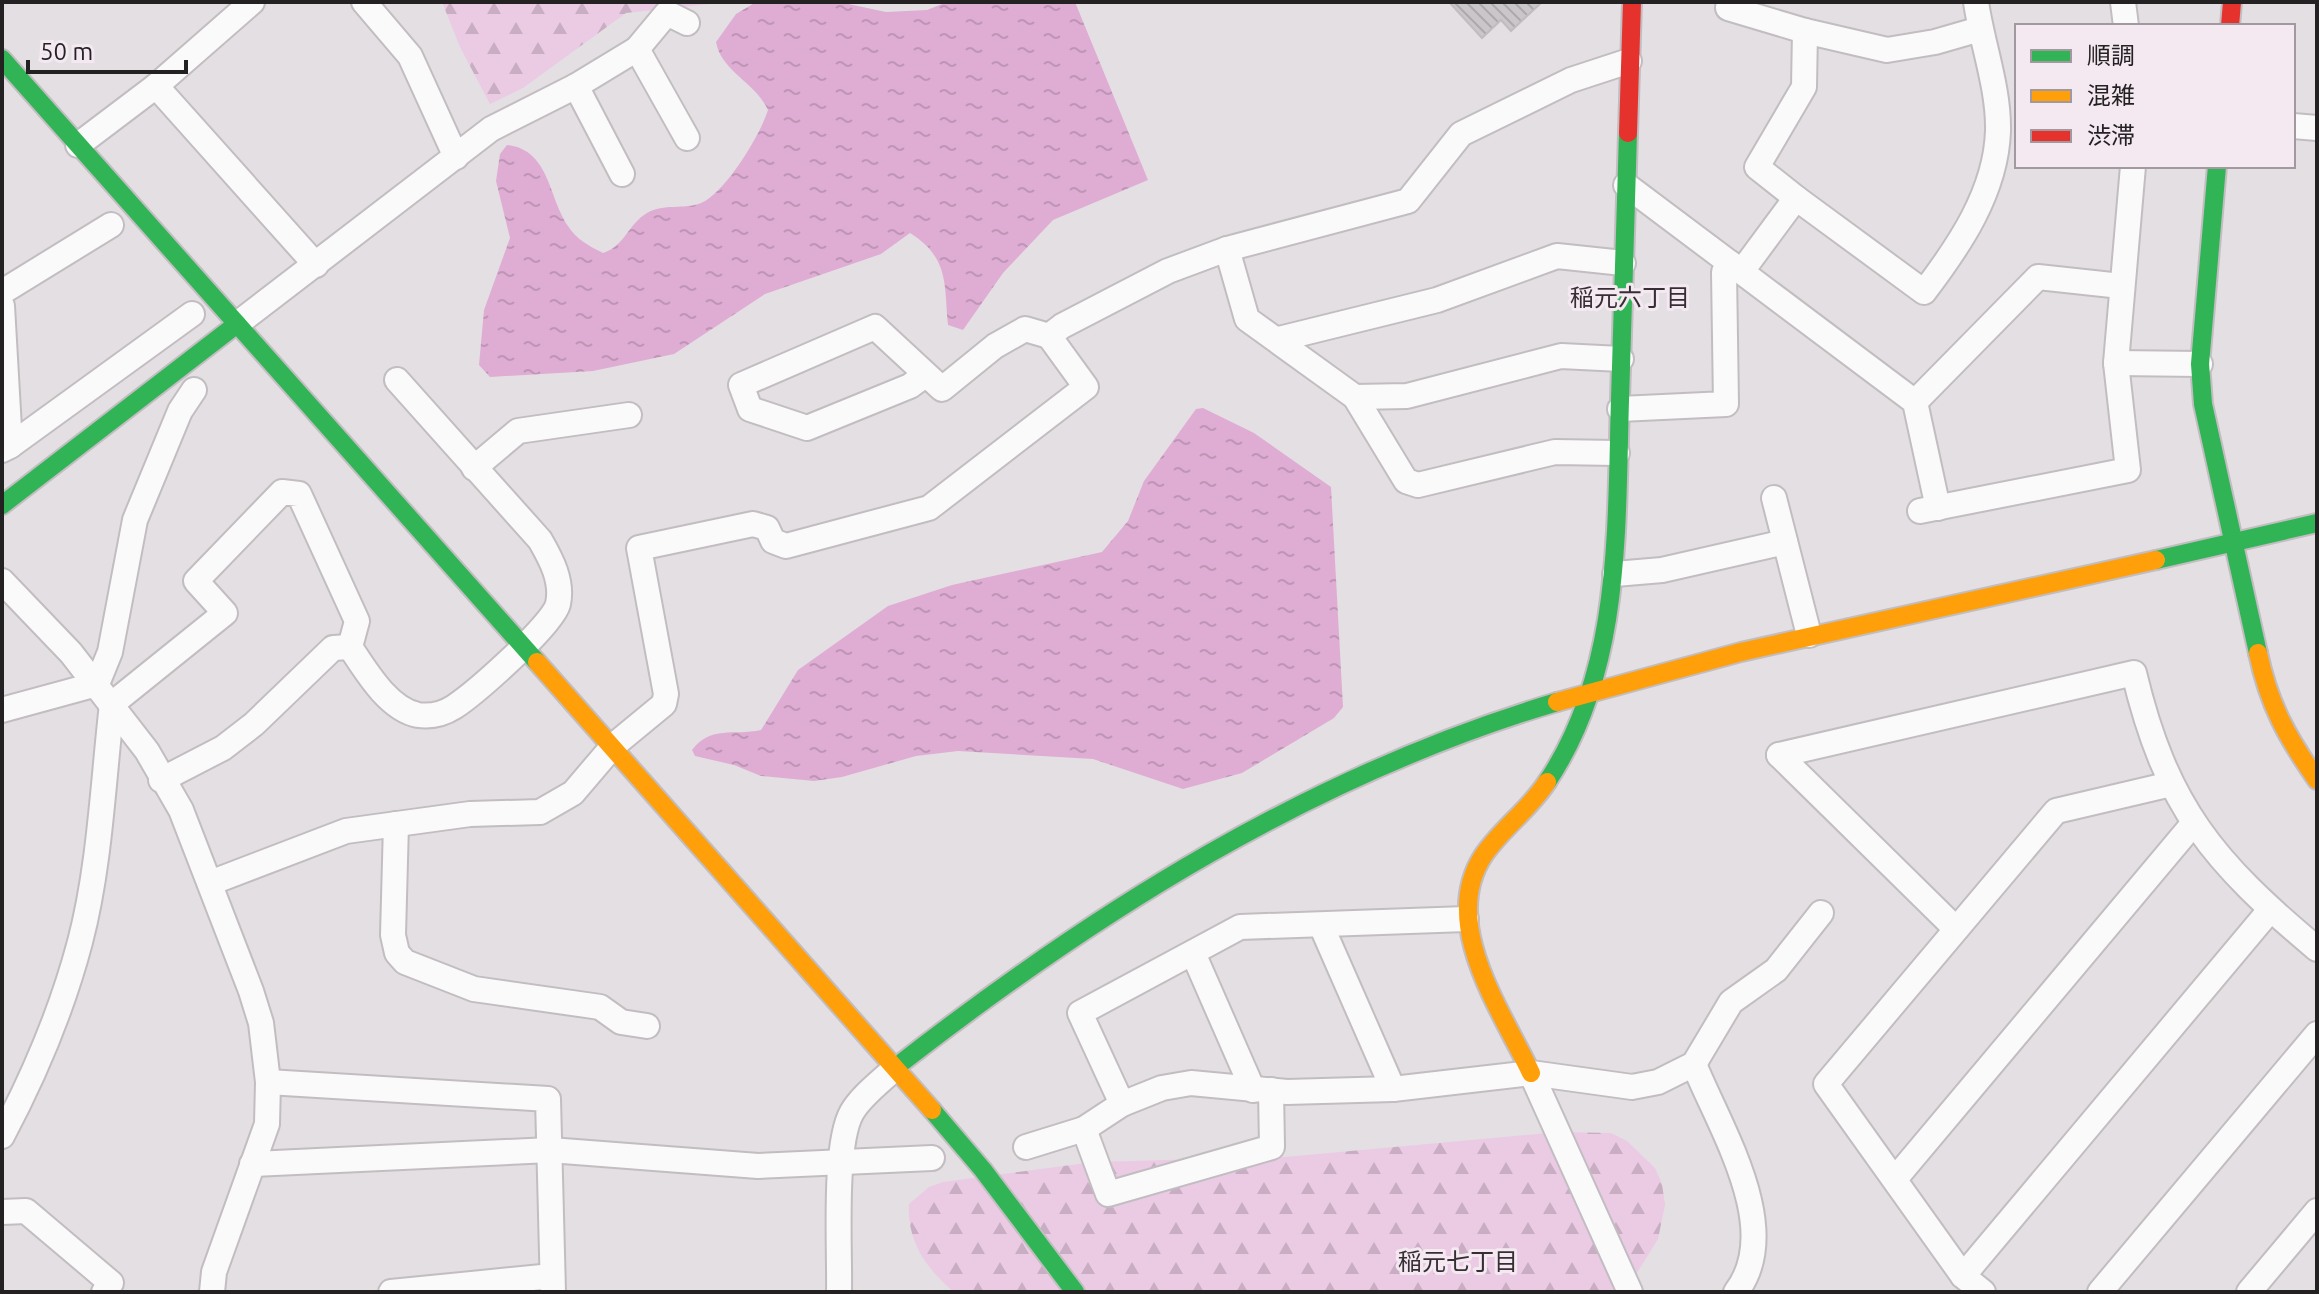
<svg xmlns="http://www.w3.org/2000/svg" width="2319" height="1294" font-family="Ubuntu,'Noto Sans JP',sans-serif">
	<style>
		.forest { fill: url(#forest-firs) }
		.water { fill: url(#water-ripples) }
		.building { fill: url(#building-back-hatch); stroke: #c0bcbf; stroke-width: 2 }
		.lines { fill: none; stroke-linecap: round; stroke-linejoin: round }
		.street-casing { stroke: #c2bdc1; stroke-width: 28 }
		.fast-casing { stroke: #c2bdc1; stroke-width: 22 }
		.slow-casing { stroke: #c2bdc1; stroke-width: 22 }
		.jam-casing { stroke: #c2bdc1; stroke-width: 22 }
		.street { stroke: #fbfafb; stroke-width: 24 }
		.fast { stroke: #30b455; stroke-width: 18 }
		.slow { stroke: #ff9f0a; stroke-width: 18 }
		.jam { stroke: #e5322d; stroke-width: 18 }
		.labels { text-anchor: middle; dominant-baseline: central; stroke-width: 6; stroke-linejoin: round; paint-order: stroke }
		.neighbourhood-label { font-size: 24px; fill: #362e34; stroke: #f4e9f1 }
	</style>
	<defs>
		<pattern id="forest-firs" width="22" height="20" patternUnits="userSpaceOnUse" patternTransform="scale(2)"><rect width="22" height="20" fill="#ebcae4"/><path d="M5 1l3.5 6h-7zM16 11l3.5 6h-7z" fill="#c9adc3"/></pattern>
		<pattern id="water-ripples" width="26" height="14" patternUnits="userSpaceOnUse" patternTransform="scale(2)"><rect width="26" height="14" fill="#dfadd4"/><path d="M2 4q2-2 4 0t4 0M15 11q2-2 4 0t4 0" fill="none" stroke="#bf95b6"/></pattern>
		<pattern id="building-back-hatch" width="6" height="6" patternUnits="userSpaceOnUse" patternTransform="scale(2)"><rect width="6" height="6" fill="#cac6c9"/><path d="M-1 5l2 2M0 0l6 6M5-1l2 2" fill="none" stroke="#adaaac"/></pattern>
	</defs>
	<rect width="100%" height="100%" fill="#e4dfe3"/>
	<g class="forest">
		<polygon points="442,2 728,2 626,13 523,88 490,104 460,47"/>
		<path d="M 1560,1132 L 1611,1133 L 1627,1141 L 1655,1168 L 1662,1184 L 1665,1205 L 1658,1239 L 1625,1292 L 954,1292 C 926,1268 907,1242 909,1204 L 929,1187 L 943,1182 L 1094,1162 L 1285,1157 Z"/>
	</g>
	<g class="water">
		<path d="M 756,2 L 839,2 L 886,12 L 927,10 L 947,2 L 1075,2 L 1148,180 L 1053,220 L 1003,273 L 963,330 L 948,325 C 944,286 950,258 910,233 L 881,254 L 765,294 L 674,354 L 593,371 L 490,377 L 479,365 L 484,310 L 510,238 L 496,181 L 500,154 L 507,145 C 550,150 548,197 568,226 C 576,239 589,246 603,253 C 625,246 628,224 647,213 C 664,203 684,210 701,203 C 726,192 760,135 768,110 C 756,83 721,71 716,42 L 736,14 Z"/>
		<path d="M 1203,408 L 1254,433 L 1331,487 L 1343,707 L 1334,718 L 1242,773 L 1183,789 L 1093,759 L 958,751 L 916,756 L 842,777 L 814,781 L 761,776 L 734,765 L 695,756 L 692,750 C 711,725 733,736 761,730 L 798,670 L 888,606 L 952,585 L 1102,552 L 1128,521 L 1144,481 L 1196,409 Z"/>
	</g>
	<polygon class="building" points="1449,2 1542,2 1511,31 1501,20 1482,38"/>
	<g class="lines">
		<g class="street-casing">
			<g id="street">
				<polyline points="364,2 410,56 456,157"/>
				<polyline points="1729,2 1728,8 1805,31 1887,50 1935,42 1980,29"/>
				<polyline points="2123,2 2126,26"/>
				<polyline points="637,49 687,138"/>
				<polyline points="156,86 316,265"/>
				<polyline points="576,86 622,174"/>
				<polyline points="2293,126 2317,128"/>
				<polyline points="78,145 156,86 252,2"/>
				<polyline points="1626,185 1915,402 1938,508"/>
				<polyline points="1796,198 1757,167 1804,87 1805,31"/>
				<polyline points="1227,249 1247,319 1355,397 1406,481 1418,485 1555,452 1617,453"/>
				<path d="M 1742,271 L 1796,198 L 1924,292 C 1959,246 1996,192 1998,131 C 1999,88 1982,44 1976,2"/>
				<polyline points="2,292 111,225"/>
				<polyline points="2,306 10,446 2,450"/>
				<polyline points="237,324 491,129 576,86 637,49 667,13 687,23"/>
				<polyline points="1279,339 1437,300 1557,256 1623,263"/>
				<polyline points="2116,363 2200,364"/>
				<polyline points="925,375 910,386 807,428 750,409 741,385 875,327 942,389 995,346 1025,329 1049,336"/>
				<polyline points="1355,397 1407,396 1561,356 1621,359"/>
				<polyline points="1915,402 2038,277 2121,286"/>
				<polyline points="1620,409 1726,404 1724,272 1730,263"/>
				<polyline points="10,446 192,314"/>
				<polyline points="474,468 518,431 629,415"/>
				<polyline points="1774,498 1809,635"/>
				<polyline points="1920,511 2128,470 2116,363 2133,166"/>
				<polyline points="1615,574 1662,570 1785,542"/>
				<polyline points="2,581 71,653 147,751 181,810 251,991 261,1023 268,1082 267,1124 214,1272 212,1292"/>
				<polyline points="2,710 97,684 110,652 135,520 180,411 194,390"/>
				<path d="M 1779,755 L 2134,673 C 2166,807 2213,862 2317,949"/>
				<polyline points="1779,755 1956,929"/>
				<path d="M 161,780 L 223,748 L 254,724 L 333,648 L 350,647 C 366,671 388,709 418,715 C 431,717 443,714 454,707 C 474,694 553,625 558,604 C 563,581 551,559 540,540 L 397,380"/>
				<polyline points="396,824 393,935 397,953 405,962 474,989 600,1007 621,1022 647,1026"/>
				<polyline points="210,883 346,831 470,814 540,812 573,793 613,746 664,704 666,694 639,548 753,524 767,528 773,541 786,546 929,508 1086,387 1049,336 1062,326 1168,271 1227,249 1408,201 1461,134 1571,80 1629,61"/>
				<polyline points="1321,925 1393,1089"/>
				<polyline points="1193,953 1253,1090"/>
				<path d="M 1694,1064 C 1719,1127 1785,1229 1736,1292"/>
				<polyline points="1531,1073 1630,1292"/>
				<polyline points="268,1082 548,1099 553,1292"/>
				<polyline points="1122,1104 1080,1013 1240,927 1466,919"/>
				<polyline points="1084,1129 1108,1194 1272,1147 1271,1090"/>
				<path d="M 2,1136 C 35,1074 62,1010 80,942 C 100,866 103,782 112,704 L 225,613 L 196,581 L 282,492 L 299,494 L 357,621 L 350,647"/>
				<polyline points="1026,1147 1084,1129 1122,1104 1162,1088 1191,1083 1287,1092 1393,1089 1531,1073 1632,1087 1658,1082 1694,1064 1731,1002 1776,970 1821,913"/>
				<polyline points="252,1164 550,1150 758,1166 932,1158"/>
				<polyline points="1895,1179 2193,824"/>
				<polyline points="2,1212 26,1211 111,1283 104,1292"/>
				<polyline points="1963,1276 2270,910"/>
				<polyline points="391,1292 552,1276"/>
				<path d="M 839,1292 C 840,1250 833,1145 852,1112 C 862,1095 883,1080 896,1067"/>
				<polyline points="1983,1292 1963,1276 1826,1084 2056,811 2171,784"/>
				<polyline points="2100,1292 2317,1034"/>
				<polyline points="2249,1292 2317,1211"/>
			</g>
		</g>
		<g class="fast-casing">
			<g id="fast">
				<polyline points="2,59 537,662"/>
				<polyline points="2217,166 2200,364 2203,404 2258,653"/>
				<polyline points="2,505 237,324"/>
				<polyline points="2156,560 2317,523"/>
				<path d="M 1547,782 C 1622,670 1616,530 1620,400 C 1623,311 1625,222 1628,133"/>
				<path d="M 896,1067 C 1096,911 1312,775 1557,702"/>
				<polyline points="932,1110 983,1170 1075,1292"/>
			</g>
		</g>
		<g class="slow-casing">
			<g id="slow">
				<path d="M 2258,653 C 2269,705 2287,737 2317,780"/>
				<polyline points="537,662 932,1110"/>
				<polyline points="1557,702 1741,652 2156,560"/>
				<path d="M 1531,1073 C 1502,1011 1439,924 1483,856 C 1501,829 1529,810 1547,782"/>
			</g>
		</g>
		<g class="jam-casing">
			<g id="jam">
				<polyline points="2230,26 2232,2"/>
				<polyline points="1628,133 1632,2"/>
			</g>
		</g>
		<use href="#street" class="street"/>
		<use href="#fast" class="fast"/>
		<use href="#slow" class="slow"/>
		<use href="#jam" class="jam"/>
	</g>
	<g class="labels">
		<g class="neighbourhood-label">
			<text x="1630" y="297">稲元六丁目</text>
			<text x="1458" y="1261">稲元七丁目</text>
		</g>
	</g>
	<rect width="2319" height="1294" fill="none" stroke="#242123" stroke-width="8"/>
	<rect x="2015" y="24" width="280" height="144" fill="#f4e9f1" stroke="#a1999f" stroke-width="2"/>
	<rect x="2031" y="50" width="40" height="12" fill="#30b455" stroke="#a1999f" stroke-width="2"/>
	<text x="2087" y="64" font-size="24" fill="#242123">順調</text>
	<rect x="2031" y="90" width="40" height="12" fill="#ff9f0a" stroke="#a1999f" stroke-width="2"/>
	<text x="2087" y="104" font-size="24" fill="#242123">混雑</text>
	<rect x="2031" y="130" width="40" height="12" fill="#e5322d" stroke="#a1999f" stroke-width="2"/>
	<text x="2087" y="144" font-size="24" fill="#242123">渋滞</text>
	<path d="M28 60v12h158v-12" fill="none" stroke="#242123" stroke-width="4"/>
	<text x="40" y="60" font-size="24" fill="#242123" stroke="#f4e9f1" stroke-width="6" paint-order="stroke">50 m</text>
</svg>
